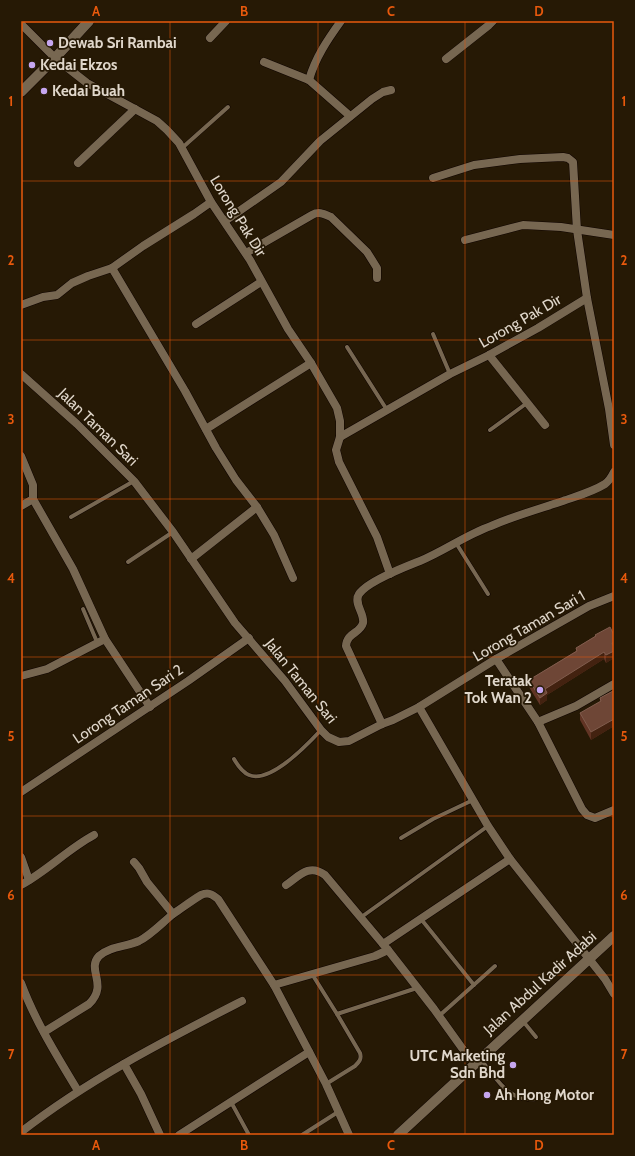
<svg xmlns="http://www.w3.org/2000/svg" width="635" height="1156" font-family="Cabin,sans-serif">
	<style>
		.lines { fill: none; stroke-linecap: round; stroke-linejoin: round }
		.service-casing { stroke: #0f0400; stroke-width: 5 }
		.minor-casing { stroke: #0f0400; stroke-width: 9 }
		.secondary-casing { stroke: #0f0400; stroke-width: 11 }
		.service { stroke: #776751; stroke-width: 4 }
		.minor { stroke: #776751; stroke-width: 8 }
		.secondary { stroke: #776751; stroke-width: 10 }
		.wall { fill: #613424 }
		.shaded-wall { fill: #432210 }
		.building { fill: #6e4636; stroke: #805c4d }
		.grid { fill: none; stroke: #e8590c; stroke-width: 1; stroke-opacity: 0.55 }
		.poi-dot { fill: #c6a6f0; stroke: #261905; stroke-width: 1.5 }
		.labels { text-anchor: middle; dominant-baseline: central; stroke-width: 3.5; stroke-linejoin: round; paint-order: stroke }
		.poi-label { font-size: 15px; font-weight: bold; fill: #e0d7cb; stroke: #261905; text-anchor: start }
		.street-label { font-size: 15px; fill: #e0d7cb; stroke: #261905 }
		.neatline { fill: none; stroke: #e8590c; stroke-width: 1.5 }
		.grid-label { font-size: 13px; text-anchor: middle; font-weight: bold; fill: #e8590c }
	</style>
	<rect width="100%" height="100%" fill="#261905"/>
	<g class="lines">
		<g class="service-casing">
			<g id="service">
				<polyline points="182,148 228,107"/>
				<polyline points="433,334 450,374"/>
				<polyline points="347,347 387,410"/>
				<polyline points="490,430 527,403"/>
				<polyline points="71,517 134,481"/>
				<polyline points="456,543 488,594"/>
				<polyline points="128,562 173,532"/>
				<polyline points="83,609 97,642"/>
				<path d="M 234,759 C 238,766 242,772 249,775 C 270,784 308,744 321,730"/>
				<polyline points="401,838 433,819 473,800"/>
				<polyline points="360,918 488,826"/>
				<polyline points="421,919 474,985"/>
				<polyline points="312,974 337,1014 417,988"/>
				<polyline points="439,1016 495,966"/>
				<polyline points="522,1020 536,1037"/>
				<path d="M 481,1060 C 497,1078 507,1102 536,1099"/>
				<path d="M 326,1084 L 355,1066 C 359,1062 362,1059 360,1053 L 337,1014"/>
				<polyline points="231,1102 249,1135"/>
				<polyline points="302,1135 338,1112"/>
			</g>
		</g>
		<g class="minor-casing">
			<g id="minor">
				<polyline points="21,24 55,58 87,83 157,121 167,130 179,143 211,202 250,260 288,329 311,363 337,408 340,421 340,437 336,450 339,462 377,537 390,574"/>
				<polyline points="210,38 226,21"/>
				<polyline points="446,59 489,25 493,21"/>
				<polyline points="264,62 309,80 350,116"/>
				<path d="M 309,80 C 315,58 328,39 341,21"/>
				<polyline points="78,163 135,109"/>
				<polyline points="433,178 474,165 520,159 563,157 568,158 573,162 577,230 587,298 609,409 614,445"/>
				<polyline points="225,221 281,182 320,141 372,99 383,92 391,90"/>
				<polyline points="465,240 523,225 561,227 614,235"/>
				<path d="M 246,253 L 312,215 C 319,211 324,214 331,217 L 367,252 L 377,268 L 377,278"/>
				<polyline points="112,268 185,391 216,448 236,480 257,507 274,535 293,578"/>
				<polyline points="21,305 43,297 57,295 72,283 88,276 112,268 143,246 194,214 211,202"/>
				<polyline points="196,324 261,282"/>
				<polyline points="489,355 545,425"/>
				<polyline points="21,374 77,424 134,481 173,532 235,623 285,681 321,730 328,737 339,742 349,741 382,724 393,720 419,707 496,659 589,606 614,596"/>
				<polyline points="206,429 311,363"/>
				<polyline points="340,437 450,374 489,355 538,328 587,298"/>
				<polyline points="21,456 33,485 33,499 73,569 105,639 150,707"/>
				<polyline points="21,506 33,499"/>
				<polyline points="191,559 257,507"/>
				<polyline points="496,659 538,722 582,809 587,815 595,818 614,810"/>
				<polyline points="21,676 47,669 105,639"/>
				<polyline points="419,707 488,826 510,859 605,979 614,994"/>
				<polyline points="538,722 576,706 614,684"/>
				<path d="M 382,724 L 346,646 C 347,632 360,634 363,623 C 365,614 353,603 359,594 C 368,581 405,567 420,561 C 444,551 466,535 491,526 C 514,516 539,509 563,501 C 577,496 592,492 605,484 C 609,481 612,476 614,472"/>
				<polyline points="21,792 188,681 249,638"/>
				<polyline points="21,857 29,880"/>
				<polyline points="134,862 139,868 147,882 173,914"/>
				<path d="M 21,885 C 47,871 68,849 94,835"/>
				<path d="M 286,885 C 299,876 309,863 325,875 L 388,950 L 434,1009 L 462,1048 L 475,1063"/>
				<polyline points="383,944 510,859"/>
				<path d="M 21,983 C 35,1021 57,1056 78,1091"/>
				<polyline points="274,985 375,956 388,950"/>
				<path d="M 44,1032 L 89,1004 C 109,984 86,970 99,956 C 110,946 126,947 139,941 C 151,935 162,923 173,914 C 182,908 191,901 201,895 C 208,892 212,894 218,899 L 274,985 L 326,1084 L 349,1135"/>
				<polyline points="124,1064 141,1094 160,1135"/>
				<path d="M 21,1132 C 89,1079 166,1040 242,1001"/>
				<polyline points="179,1135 309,1052"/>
			</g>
		</g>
		<g class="secondary-casing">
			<g id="secondary">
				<polyline points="21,92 55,58 89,21"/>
				<polyline points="398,1135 614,936"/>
			</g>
		</g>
		<use href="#service" class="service"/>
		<use href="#minor" class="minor"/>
		<use href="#secondary" class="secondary"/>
	</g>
	<g class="wall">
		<polygon points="595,635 614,635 614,658 606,663 604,659 547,695 547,700 540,705 529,687 529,680 576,651 576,648 595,636"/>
		<polygon points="614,692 614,726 591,740 580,720 580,713 600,702 600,698"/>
	</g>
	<g class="shaded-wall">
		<polygon points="614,651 614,658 606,663 606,655"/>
		<polygon points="604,652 604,659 547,695 547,700 540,705 540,698 545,689"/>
		<polygon points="614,713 614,726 591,740 591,732"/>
	</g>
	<g class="building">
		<polygon points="610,627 614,635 614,642 612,643 614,647 614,651 606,655 604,652 545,689 547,693 540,698 529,680 577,651 576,648 596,636 595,635"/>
		<polygon points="613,691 614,692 614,719 591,732 580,713 601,701 600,698"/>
	</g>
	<path class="grid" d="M 170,21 L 170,1135M 318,21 L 318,1135M 465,21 L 465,1135M 21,181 L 614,181M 21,340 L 614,340M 21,499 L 614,499M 21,657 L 614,657M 21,816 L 614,816M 21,975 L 614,975"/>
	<g class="poi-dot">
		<circle cx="50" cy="43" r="4"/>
		<circle cx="32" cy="65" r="4"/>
		<circle cx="44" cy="91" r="4"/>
		<circle cx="540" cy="690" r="4"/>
		<circle cx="513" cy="1065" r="4"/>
		<circle cx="487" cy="1095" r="4"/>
	</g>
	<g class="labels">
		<g class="poi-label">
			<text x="58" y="43">Dewab Sri Rambai</text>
			<text x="40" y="65">Kedai Ekzos</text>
			<text x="52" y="91">Kedai Buah</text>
			<text x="532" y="681" text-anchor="end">Teratak<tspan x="532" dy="17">Tok Wan 2</tspan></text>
			<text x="505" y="1056" text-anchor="end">UTC Marketing<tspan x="505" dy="17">Sdn Bhd</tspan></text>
			<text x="495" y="1095">Ah Hong Motor</text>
		</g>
		<g class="street-label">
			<text transform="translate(238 216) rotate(58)">Lorong Pak Dir</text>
			<text transform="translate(520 321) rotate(-30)">Lorong Pak Dir</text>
			<text transform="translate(98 427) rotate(44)">Jalan Taman Sari</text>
			<text transform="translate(529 626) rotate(-30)">Lorong Taman Sari 1</text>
			<text transform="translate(301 681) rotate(51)">Jalan Taman Sari</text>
			<text transform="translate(128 704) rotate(-34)">Lorong Taman Sari 2</text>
			<text transform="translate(540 983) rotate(-42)">Jalan Abdul Kadir Adabi</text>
		</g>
	</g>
	<rect width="635" height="1156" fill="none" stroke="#261905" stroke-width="44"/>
	<rect x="22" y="22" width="591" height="1112" class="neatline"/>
	<g class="grid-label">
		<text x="96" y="16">A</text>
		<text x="244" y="16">B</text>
		<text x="391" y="16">C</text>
		<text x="539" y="16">D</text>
		<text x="11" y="106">1</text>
		<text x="624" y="106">1</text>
		<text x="11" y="265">2</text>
		<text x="624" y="265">2</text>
		<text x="11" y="424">3</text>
		<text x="624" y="424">3</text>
		<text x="11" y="583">4</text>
		<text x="624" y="583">4</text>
		<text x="11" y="741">5</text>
		<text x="624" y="741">5</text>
		<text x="11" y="900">6</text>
		<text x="624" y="900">6</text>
		<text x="11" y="1059">7</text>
		<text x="624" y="1059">7</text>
		<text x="96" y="1150">A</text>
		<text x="244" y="1150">B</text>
		<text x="391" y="1150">C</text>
		<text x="539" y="1150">D</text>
	</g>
</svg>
